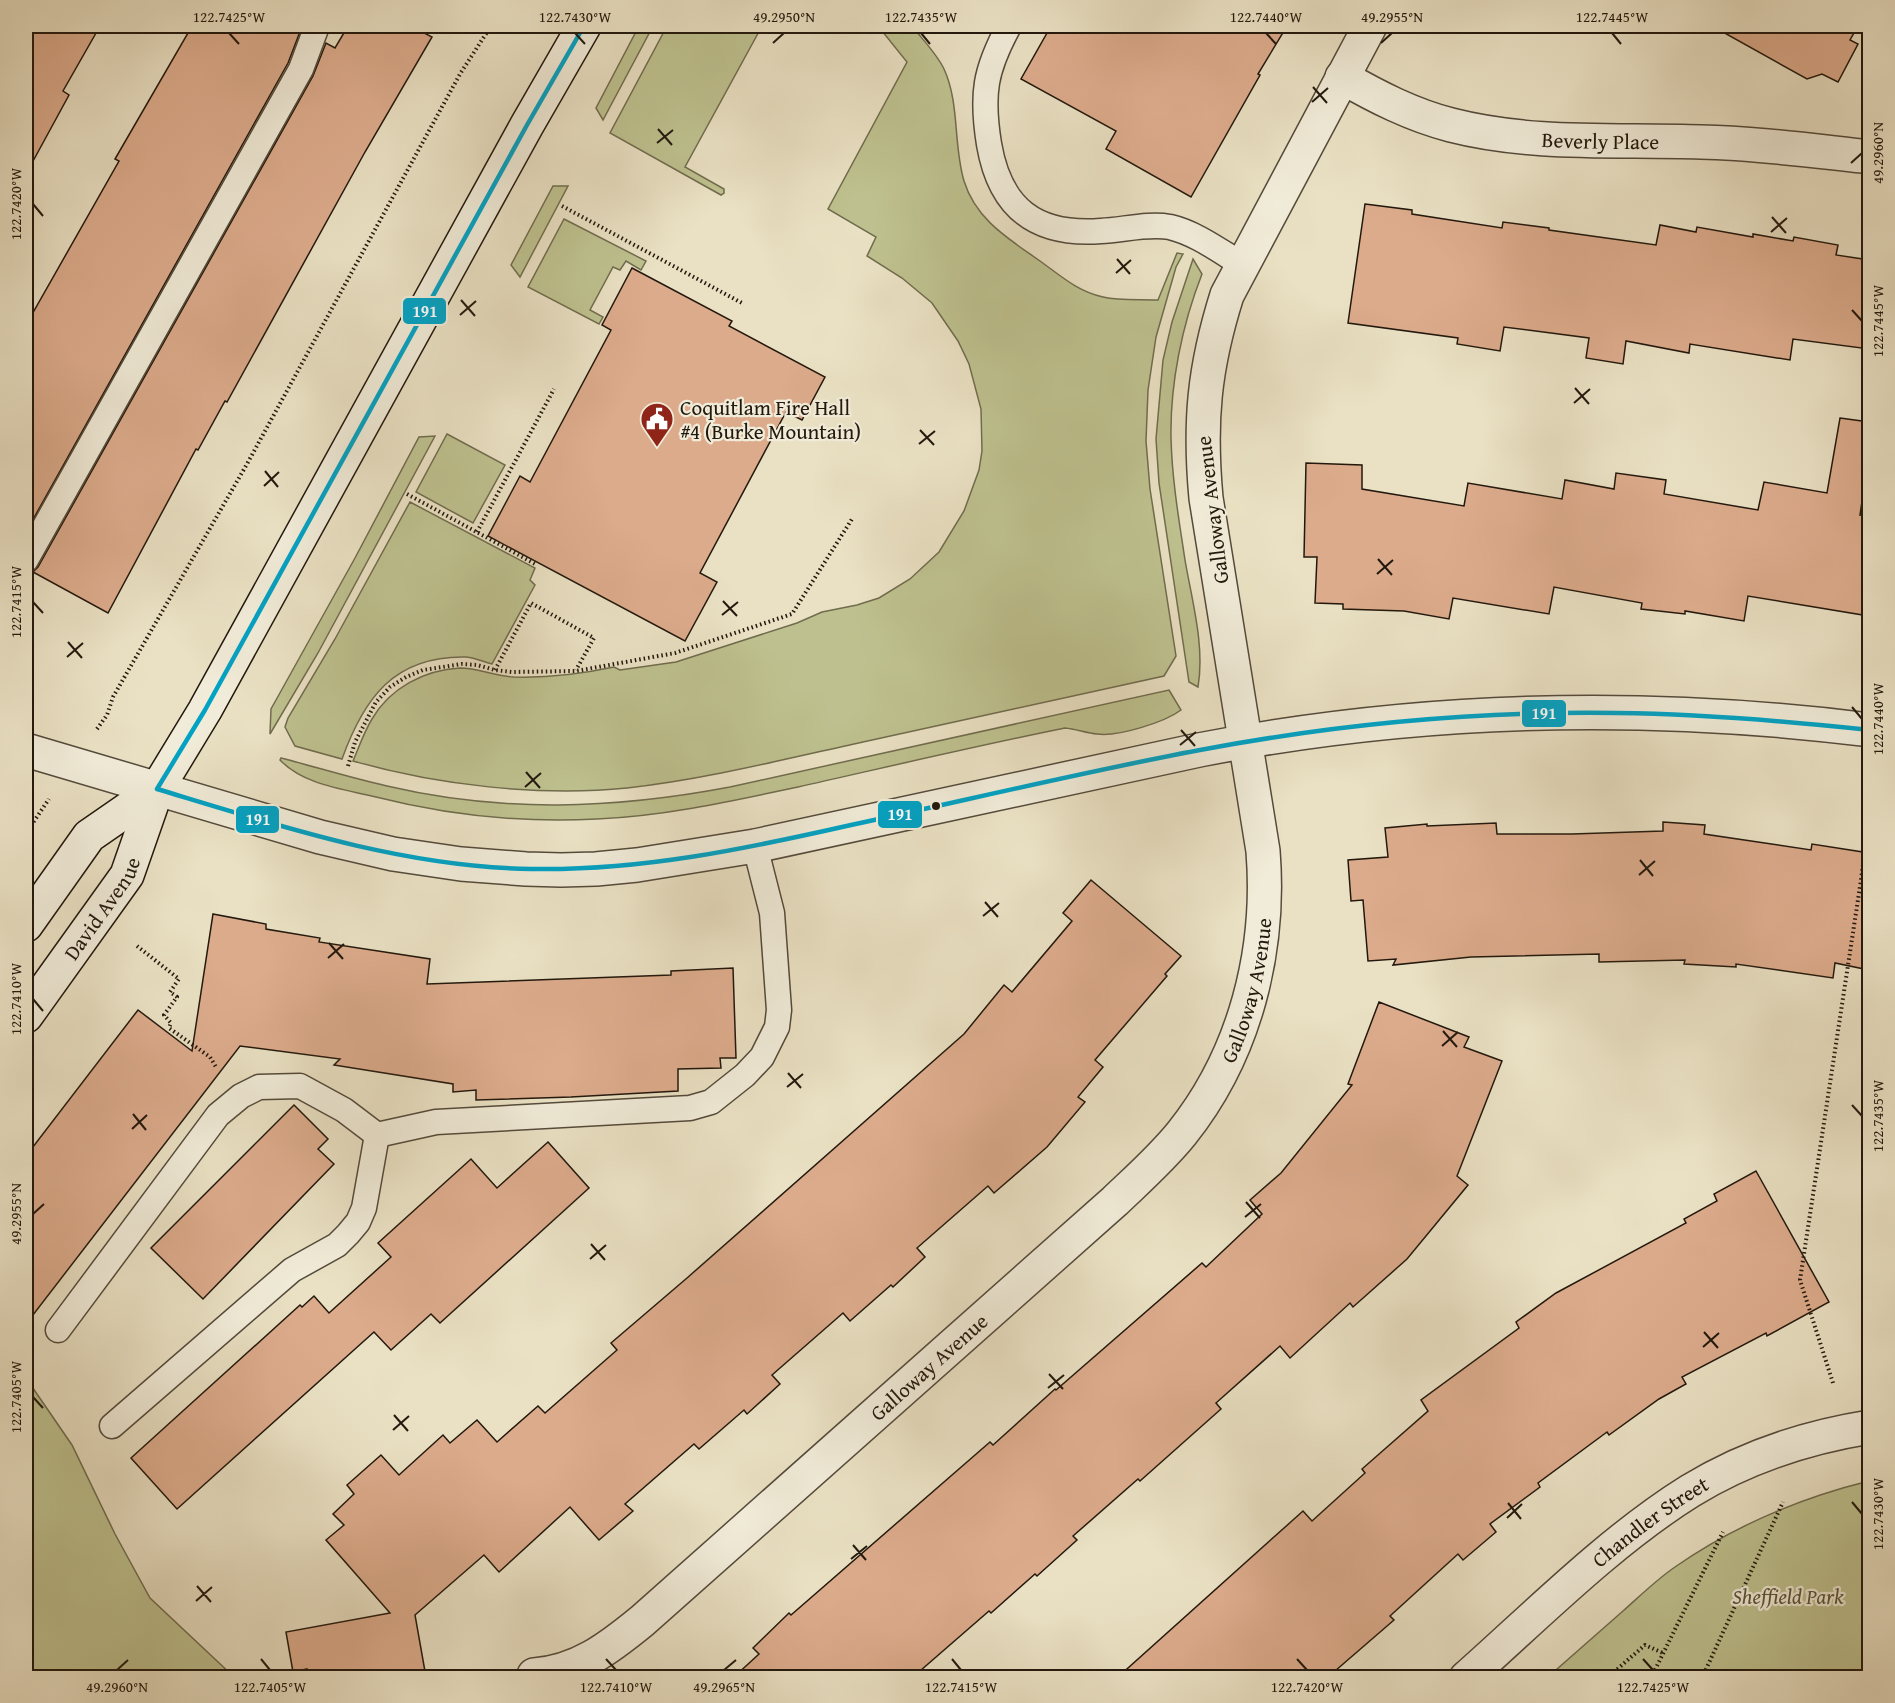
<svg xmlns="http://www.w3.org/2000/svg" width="1895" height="1703" font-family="'Gentium Book Plus',serif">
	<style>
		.green { fill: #bec18f; stroke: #706c4e; stroke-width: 1.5 }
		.building { fill: #dcab8c; stroke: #22180d; stroke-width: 1.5 }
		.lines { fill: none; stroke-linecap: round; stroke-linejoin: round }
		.service-casing { stroke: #544a3b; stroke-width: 27 }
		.minor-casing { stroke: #544a3b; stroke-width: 36 }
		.tertiary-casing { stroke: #544a3b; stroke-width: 36 }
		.secondary-casing { stroke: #22180d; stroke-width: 36 }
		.path { stroke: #22180d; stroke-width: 4; stroke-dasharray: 1.5 3; stroke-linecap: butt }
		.service { stroke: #f1ecd9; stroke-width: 24 }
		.minor { stroke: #f1ecd9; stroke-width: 33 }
		.tertiary { stroke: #f1ecd9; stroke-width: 33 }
		.secondary { stroke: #f1ecd9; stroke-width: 33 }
		.bus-1-casing { stroke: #f1ecd9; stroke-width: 9 }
		.bus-1 { stroke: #02a2c4; stroke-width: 4.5 }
		.ticks { fill: none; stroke: #22180d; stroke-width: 2 }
		.bus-dot { fill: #22180d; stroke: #f1ecd9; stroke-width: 2 }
		.labels { text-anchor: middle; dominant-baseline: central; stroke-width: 4.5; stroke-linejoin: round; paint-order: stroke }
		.street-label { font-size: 21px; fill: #22180d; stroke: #f1ecd9 }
		.poi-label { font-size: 21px; fill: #22180d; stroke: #f1ecd9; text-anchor: start }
		.park-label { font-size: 21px; font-style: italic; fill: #59533a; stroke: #f1ecd9 }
		.line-badge { stroke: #f1ecd9; stroke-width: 2 }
		.badge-label { font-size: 16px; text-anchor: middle; font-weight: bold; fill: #fff }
		.neatline { fill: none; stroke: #22180d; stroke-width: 2 }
		.ticks-label { font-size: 15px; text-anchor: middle; fill: #22180d }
	</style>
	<rect width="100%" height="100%" fill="#eae1c4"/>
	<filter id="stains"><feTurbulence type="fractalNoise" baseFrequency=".00333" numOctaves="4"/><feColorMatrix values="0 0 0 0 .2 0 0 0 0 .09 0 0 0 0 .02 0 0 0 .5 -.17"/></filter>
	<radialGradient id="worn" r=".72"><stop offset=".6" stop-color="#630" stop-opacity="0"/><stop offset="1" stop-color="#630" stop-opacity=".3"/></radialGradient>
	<g class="green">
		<polygon points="639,26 653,26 603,120 596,108"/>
		<polygon points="667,26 762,26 685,167 724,189 724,193 721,195 610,133"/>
		<path d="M 878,26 L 912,26 C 922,39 937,54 944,69 C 960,104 953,144 964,181 C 976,220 1009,239 1040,261 C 1061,276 1077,291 1103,297 C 1120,301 1140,299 1158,300 L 1177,253 L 1183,254 L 1176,267 L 1156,337 L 1148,390 L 1146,441 L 1150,489 L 1176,656 L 1164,676 C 1064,698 963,720 863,742 C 785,759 707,779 627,788 C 540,797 437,785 353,761 C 359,747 364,732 372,719 C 390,688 424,670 460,668 C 478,668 495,676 514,677 C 548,678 581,674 614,667 L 620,670 L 676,662 L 797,623 L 822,612 L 857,605 L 879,598 L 910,579 L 939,552 L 964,511 L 979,470 L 982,451 L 981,409 L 969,364 L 958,341 L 932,303 L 902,278 L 867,256 L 876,237 L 828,209 L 907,62 Z"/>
		<polygon points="553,186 568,186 520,277 511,265"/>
		<polygon points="564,219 646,261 641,270 626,261 620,270 613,267 590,310 603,317 599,324 528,287"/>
		<path d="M 1193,259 L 1202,274 C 1182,325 1170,384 1171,438 C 1172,480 1179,520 1185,560 C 1192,601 1205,646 1198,687 L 1189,682 L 1159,483 L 1156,439 L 1163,360 L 1172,322 Z"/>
		<polygon points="447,434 505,465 473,523 416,492"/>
		<polygon points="435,436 318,653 270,734 271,709 276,700 355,558 419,437"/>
		<path d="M 410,502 L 535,568 L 530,580 L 535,585 L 492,664 C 484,662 473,657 465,657 C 394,656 364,698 342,759 L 295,746 L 285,727 L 288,718 L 335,639 Z"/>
		<path d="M 1169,690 L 1181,710 C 1165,722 1118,737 1097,734 C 1086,733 1076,729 1065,728 C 976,746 887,767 798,787 C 732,801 665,816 597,819 C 523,823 447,815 376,797 C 343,789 304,785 280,760 L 281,758 C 316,767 351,778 387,786 C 502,813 614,809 730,787 Z"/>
		<polygon points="26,1378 72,1445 115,1534 150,1598 234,1677 26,1677"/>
		<path d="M 1869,1481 L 1869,1677 L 1548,1677 C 1573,1655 1598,1633 1623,1611 C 1640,1596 1656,1580 1675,1567 C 1734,1526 1800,1498 1869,1481 Z"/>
	</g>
	<g class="building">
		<polygon points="26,26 100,26 63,91 69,95 26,174"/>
		<polygon points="192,26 295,26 301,29 288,63 26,532 26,325 119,161 115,159"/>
		<polygon points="348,26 411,26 432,37 365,152 227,402 225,401 198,450 196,449 108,613 33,572 38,567 313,76 326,43 335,48"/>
		<polygon points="1051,26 1287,26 1258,74 1260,75 1191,197 1106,149 1116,131 1021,79"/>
		<polygon points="1712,26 1858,26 1850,40 1858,44 1838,82 1822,74 1807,79"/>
		<polygon points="1365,204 1412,210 1412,214 1502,228 1503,222 1549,228 1549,230 1656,245 1660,225 1696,232 1697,227 1753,237 1753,234 1793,241 1794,237 1838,245 1836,255 1869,260 1869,349 1793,339 1790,360 1690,344 1689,353 1626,341 1623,364 1586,358 1589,338 1504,327 1500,351 1457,344 1458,338 1348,323"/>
		<polygon points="632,268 732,321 729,326 825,377 802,420 786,412 700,573 717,582 685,641 488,536 520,476 530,482 611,330 602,325"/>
		<polygon points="1840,418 1869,422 1869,454 1860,515 1869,516 1869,616 1748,596 1744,621 1685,611 1685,614 1641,609 1642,603 1554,587 1549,614 1453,598 1449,619 1404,611 1343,609 1343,604 1315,603 1317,557 1304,557 1306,463 1362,465 1362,489 1464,506 1468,483 1562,499 1565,480 1614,489 1616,473 1666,480 1664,494 1758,510 1764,482 1827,493"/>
		<polygon points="1663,822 1705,825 1704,834 1811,850 1812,844 1869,853 1869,970 1835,963 1833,978 1736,964 1736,967 1684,964 1685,960 1599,962 1599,954 1471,957 1393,965 1396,959 1368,961 1363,900 1351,901 1348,860 1388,857 1385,828 1427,824 1427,826 1496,823 1497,834 1572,834 1663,831"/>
		<polygon points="1091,880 1181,956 1165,974 1167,976 1095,1060 1103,1067 1078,1097 1085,1102 1047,1147 994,1193 988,1186 917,1248 925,1257 893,1287 891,1285 850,1321 843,1313 772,1375 780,1384 747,1414 744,1410 699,1449 694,1444 625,1504 633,1511 599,1540 570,1507 499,1572 484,1555 415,1615 426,1677 309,1677 307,1669 293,1672 286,1632 390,1613 326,1540 344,1525 333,1514 354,1494 347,1485 381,1455 399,1475 443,1435 450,1443 477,1420 497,1442 538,1406 545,1413 617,1350 611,1343 687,1278 964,1034 1004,985 1012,992 1072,921 1063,913"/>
		<polygon points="213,914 266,924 266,929 320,938 319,942 430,959 427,984 671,975 671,971 733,968 736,1058 720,1058 721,1068 678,1069 678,1091 571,1097 476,1100 476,1090 453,1092 453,1084 334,1065 340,1059 240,1046 26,1324 26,1156 138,1010 192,1051"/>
		<polygon points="1379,1002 1469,1037 1464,1047 1502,1061 1457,1176 1468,1185 1407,1259 1353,1307 1350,1303 1290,1358 1280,1346 1216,1403 1221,1409 1140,1481 1138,1479 1073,1536 1077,1540 1037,1576 1035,1574 991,1613 989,1611 913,1677 734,1677 759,1654 753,1648 789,1613 791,1615 990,1442 993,1445 1055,1389 1056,1390 1202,1263 1206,1267 1262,1214 1250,1200 1281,1173 1352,1085 1348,1084"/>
		<polygon points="294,1105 328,1139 318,1149 334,1164 203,1299 151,1248"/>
		<polygon points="548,1142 589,1188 440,1323 431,1314 391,1350 374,1332 177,1509 131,1458 300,1305 302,1307 314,1296 329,1313 391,1257 378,1243 471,1159 497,1188"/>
		<polygon points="1756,1171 1829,1302 1767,1336 1766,1333 1682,1377 1686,1384 1659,1399 1609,1435 1607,1432 1538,1483 1540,1487 1490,1524 1496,1532 1463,1560 1458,1554 1390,1616 1394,1620 1328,1677 1118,1677 1303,1511 1312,1521 1365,1473 1362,1469 1428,1411 1421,1400 1519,1328 1516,1322 1556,1293 1686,1223 1684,1219 1717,1201 1714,1194"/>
	</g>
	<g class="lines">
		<g class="service-casing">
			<g id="service">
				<path d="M 1009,26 C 985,70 981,94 989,144 C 1000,209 1036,236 1101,231 C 1123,230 1148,223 1170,227 C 1196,233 1221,252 1243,265"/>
				<polyline points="26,560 301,69 317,26"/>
				<polyline points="58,1330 218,1115 241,1096 259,1087 300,1086 344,1110 377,1135 436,1122 690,1108 711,1102 745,1075 762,1057 777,1027 779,1010 772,913 755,846"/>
				<polyline points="112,1426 292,1270 337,1245 348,1234 358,1222 364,1208 377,1135"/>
			</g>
		</g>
		<g class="minor-casing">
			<g id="minor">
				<path id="s1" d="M 1342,77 C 1377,97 1412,115 1451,125 C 1533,146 1618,139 1701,142 C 1757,143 1814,151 1870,157"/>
				<path id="s2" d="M 534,1675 C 578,1672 609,1648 642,1621 L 1115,1201 C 1138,1179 1162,1158 1182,1133 C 1245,1054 1271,951 1263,851 L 1206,498 C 1199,422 1204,368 1227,295 L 1370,26"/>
				<path id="s3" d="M 1466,1678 C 1537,1615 1610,1541 1690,1491 C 1744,1458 1807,1437 1870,1427"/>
			</g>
		</g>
		<g class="tertiary-casing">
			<path id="tertiary" d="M 26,750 L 320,837 L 393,854 L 461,864 L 526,869 L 561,870 L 596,869 L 637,865 L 755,846 L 1199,750 C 1420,707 1646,702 1870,730"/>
		</g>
		<g class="secondary-casing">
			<g id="secondary">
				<polyline points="26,925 89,836 157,789"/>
				<path id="s4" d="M 26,1016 L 127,875 L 157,789 L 205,710 L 527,125 L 584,26"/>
			</g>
		</g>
		<g class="path">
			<polyline points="562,206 742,303"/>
			<polyline points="407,494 537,565"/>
			<polyline points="477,532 554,389"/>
			<polyline points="495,670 531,603 594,638 576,670"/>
			<polyline points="97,729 107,715 113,697 247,464 460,74 491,26"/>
			<polyline points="348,766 355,742 376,702 390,687 406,677 423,670 462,664 477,665 495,670 512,672 576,671 675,653 792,614 852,519"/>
			<polyline points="26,833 49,799"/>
			<polyline points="137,946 179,979 170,992 177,997 164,1015 171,1023 169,1028 210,1057 216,1067"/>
			<polyline points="1833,1383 1800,1280 1861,880 1870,811"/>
			<polyline points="1607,1678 1645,1645 1663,1653"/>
			<polyline points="1651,1678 1723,1532"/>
			<polyline points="1702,1678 1783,1502"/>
		</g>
		<use href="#service" class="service"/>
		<use href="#minor" class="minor"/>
		<use href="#tertiary" class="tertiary"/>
		<use href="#secondary" class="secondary"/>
		<g class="bus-1-casing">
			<path id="bus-1" d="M 584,26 L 527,125 L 205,710 L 157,789 C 279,826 403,867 531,869 C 640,871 745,849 851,825 C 967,800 1083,772 1200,750 C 1338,724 1477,711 1617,713 C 1702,714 1786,721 1870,730"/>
		</g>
		<use href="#bus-1" class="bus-1"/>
	</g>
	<path class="ticks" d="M 229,33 L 239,44M 575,33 L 585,44M 921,33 L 930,44M 1266,33 L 1276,44M 1612,33 L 1621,44M 773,43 L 784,33M 1381,43 L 1392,33M 1313,87 L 1327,103M 1312,102 L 1328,88M 658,129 L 672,145M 657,143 L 673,130M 1851,163 L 1862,153M 33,204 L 43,216M 1772,217 L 1786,233M 1771,232 L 1787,218M 1117,259 L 1130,274M 1116,273 L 1131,260M 461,300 L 475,316M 1852,310 L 1862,321M 460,315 L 476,301M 1575,388 L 1589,404M 1574,403 L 1590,389M 920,430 L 934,445M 919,444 L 935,431M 265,471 L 278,487M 264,486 L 279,472M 1378,559 L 1392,575M 1377,574 L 1393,560M 723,601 L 737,616M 33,602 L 43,613M 722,615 L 738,602M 68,642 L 82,658M 67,657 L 83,643M 1852,707 L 1862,719M 1181,730 L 1195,746M 1180,745 L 1196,732M 526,772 L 540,788M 525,787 L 541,773M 1640,860 L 1653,876M 1639,875 L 1655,861M 985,902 L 998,917M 983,916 L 999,903M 329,943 L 343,959M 328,958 L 344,944M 33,999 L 43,1011M 1443,1031 L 1457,1047M 1442,1046 L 1458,1032M 788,1073 L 801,1088M 787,1087 L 803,1074M 1852,1105 L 1862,1116M 133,1114 L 146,1130M 132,1129 L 147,1115M 1246,1202 L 1260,1218M 33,1214 L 44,1204M 1245,1217 L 1261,1204M 591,1244 L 605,1260M 590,1259 L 606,1245M 1704,1332 L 1718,1348M 1703,1347 L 1719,1333M 1049,1374 L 1063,1389M 1048,1388 L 1064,1375M 33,1397 L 43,1408M 394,1415 L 408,1431M 393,1430 L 409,1416M 1852,1502 L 1862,1514M 1508,1503 L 1521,1519M 1507,1518 L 1522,1504M 853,1545 L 866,1560M 851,1559 L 867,1546M 197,1586 L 211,1602M 196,1601 L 212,1587M 261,1659 L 270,1670M 606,1659 L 616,1670M 952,1659 L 961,1670M 1297,1659 L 1307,1670M 1643,1659 L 1653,1670M 117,1670 L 128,1660M 724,1670 L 736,1660"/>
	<defs>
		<g id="civic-pin" transform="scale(1.725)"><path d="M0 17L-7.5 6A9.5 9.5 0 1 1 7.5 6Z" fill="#8f2418" stroke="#f1ecd9"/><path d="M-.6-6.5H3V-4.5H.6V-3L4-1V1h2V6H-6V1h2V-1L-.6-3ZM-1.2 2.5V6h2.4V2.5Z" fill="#fff"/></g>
	</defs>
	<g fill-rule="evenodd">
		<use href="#civic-pin" x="657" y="419"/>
	</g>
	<circle class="bus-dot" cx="936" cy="806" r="5"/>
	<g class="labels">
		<g class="street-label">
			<text stroke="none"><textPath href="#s1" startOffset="270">Beverly Place</textPath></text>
			<text transform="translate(1212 510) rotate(-97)">Galloway Avenue</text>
			<text stroke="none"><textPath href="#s4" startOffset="132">David Avenue</textPath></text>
			<text stroke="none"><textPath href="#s2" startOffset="1010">Galloway Avenue</textPath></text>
			<text stroke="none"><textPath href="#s2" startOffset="506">Galloway Avenue</textPath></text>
			<text stroke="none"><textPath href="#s3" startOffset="242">Chandler Street</textPath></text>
		</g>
		<g class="poi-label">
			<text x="680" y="407">Coquitlam Fire Hall<tspan x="680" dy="24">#4 (Burke Mountain)</tspan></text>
		</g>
		<g class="park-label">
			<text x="1788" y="1596">Sheffield Park</text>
		</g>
	</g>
	<g class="line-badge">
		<rect x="402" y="297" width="45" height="28" rx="6" fill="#02a2c4"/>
		<rect x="1521" y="699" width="46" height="29" rx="6" fill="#02a2c4"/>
		<rect x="877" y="800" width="46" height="29" rx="6" fill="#02a2c4"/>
		<rect x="235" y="805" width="45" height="29" rx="6" fill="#02a2c4"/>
	</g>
	<g class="badge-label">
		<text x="425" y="317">191</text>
		<text x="1544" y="719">191</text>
		<text x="900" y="820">191</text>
		<text x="258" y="825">191</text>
	</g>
	<rect width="1895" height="1703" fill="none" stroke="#eae1c4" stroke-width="66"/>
	<rect x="33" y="33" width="1829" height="1637" class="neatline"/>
	<g class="ticks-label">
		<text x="229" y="22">122.7425°W</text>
		<text x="575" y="22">122.7430°W</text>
		<text x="784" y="22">49.2950°N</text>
		<text x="921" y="22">122.7435°W</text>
		<text x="1266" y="22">122.7440°W</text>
		<text x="1392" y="22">49.2955°N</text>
		<text x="1612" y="22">122.7445°W</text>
		<text transform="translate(1878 153) rotate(-90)" y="5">49.2960°N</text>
		<text transform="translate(16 204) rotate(-90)" y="5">122.7420°W</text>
		<text transform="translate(1878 321) rotate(-90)" y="5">122.7445°W</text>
		<text transform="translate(16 602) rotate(-90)" y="5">122.7415°W</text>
		<text transform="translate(1878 719) rotate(-90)" y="5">122.7440°W</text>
		<text transform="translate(16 999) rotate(-90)" y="5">122.7410°W</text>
		<text transform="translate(1878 1116) rotate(-90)" y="5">122.7435°W</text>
		<text transform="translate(16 1214) rotate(-90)" y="5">49.2955°N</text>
		<text transform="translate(16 1397) rotate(-90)" y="5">122.7405°W</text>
		<text transform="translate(1878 1514) rotate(-90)" y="5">122.7430°W</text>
		<text x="117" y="1692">49.2960°N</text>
		<text x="270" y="1692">122.7405°W</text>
		<text x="616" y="1692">122.7410°W</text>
		<text x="724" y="1692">49.2965°N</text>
		<text x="961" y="1692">122.7415°W</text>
		<text x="1307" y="1692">122.7420°W</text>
		<text x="1653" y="1692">122.7425°W</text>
	</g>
	<rect width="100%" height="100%" filter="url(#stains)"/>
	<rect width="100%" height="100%" fill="url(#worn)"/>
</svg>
